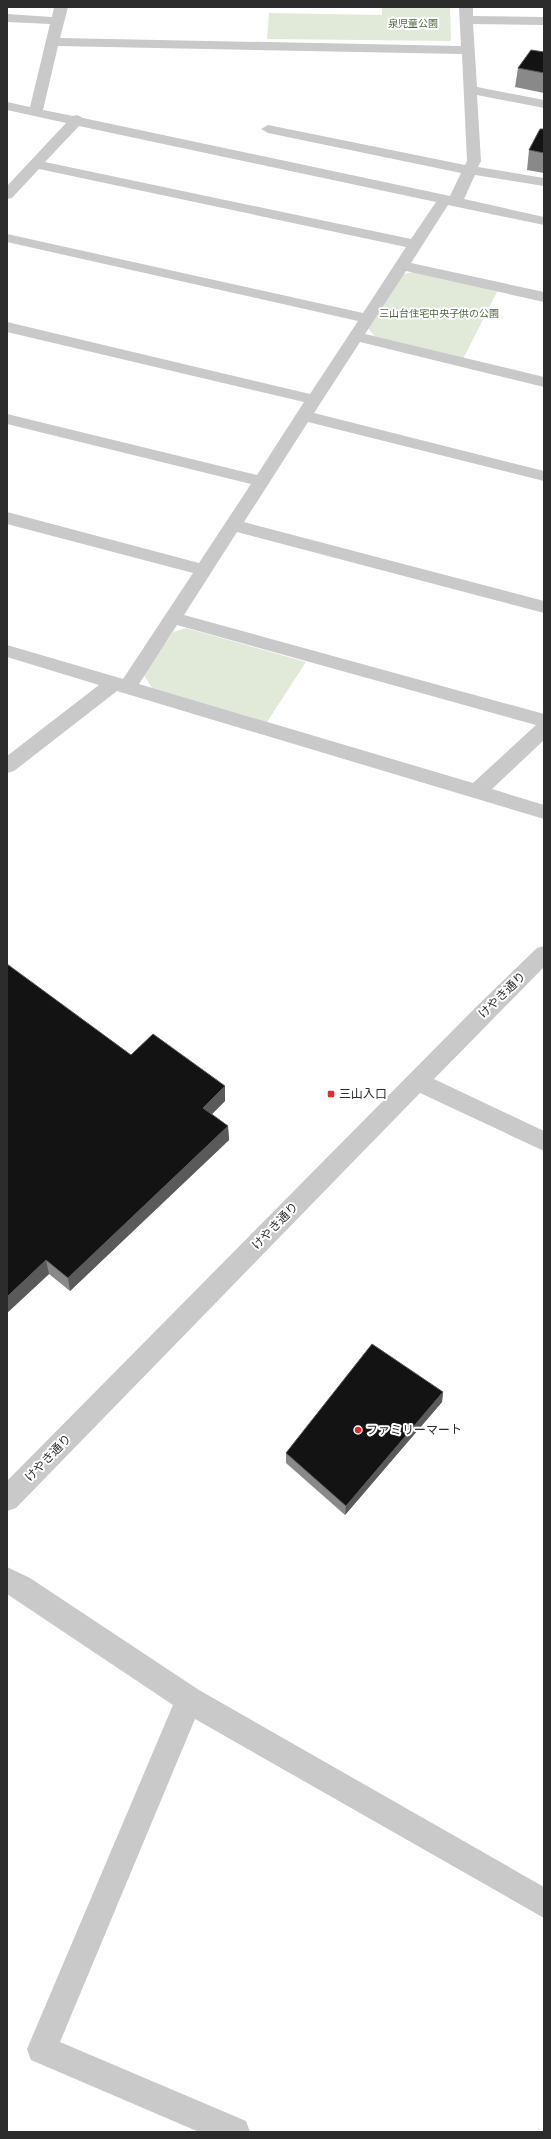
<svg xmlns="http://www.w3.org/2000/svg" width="551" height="2139" font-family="Rubik,'Noto Sans JP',sans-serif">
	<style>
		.green { fill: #e1ead8 }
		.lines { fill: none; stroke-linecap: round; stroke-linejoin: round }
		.minor { fill: #c9c9c9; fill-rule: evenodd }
		.wall { fill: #898989 }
		.shaded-wall { fill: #5a5a5a }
		.building { fill: #131313; stroke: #5a5a5a }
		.poi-dot { fill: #e52b32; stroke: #fff; stroke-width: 1.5 }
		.labels { text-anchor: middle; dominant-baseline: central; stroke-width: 4; stroke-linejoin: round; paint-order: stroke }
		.far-park-label { font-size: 10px; fill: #4d6739; stroke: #fff }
		.street-label { font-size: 12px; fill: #2c2c2c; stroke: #fff }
		.poi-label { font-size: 12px; fill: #2c2c2c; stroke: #fff; text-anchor: start }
	</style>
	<rect width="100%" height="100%" fill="#fff"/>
	<g class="green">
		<polygon points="382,7 450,7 451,41 267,39 269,13 382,15"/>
		<polygon points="417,271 498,290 463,359 375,337 368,328 401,275"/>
		<polygon points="186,628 306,662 267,722 152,688 144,675 173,632"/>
	</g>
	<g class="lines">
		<g class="minor">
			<path d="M 54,7 L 68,7 L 60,38 L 461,46 L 459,7 L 473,7 L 473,16 L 544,17 L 544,25 L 473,24 L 477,87 L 544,100 L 544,108 L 477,95 L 481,161 L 478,167 L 544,178 L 544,186 L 475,175 L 464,199 L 544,217 L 544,225 L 448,205 L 411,263 L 544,292 L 544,302 L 406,271 L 365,334 L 544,377 L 544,387 L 360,342 L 314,413 L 544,471 L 544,481 L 308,422 L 244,522 L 544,601 L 544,613 L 237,532 L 184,615 L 544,714 L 544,740 L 492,789 L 544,805 L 544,819 L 117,691 L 14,771 L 7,773 L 7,756 L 99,685 L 7,657 L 7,645 L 123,679 L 193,573 L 7,524 L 7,512 L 199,563 L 251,484 L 7,424 L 7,414 L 257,475 L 304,402 L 7,332 L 7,322 L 310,394 L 358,321 L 7,242 L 7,234 L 363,313 L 406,247 L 39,169 L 12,198 L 7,199 L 7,186 L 66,123 L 7,110 L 7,102 L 30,107 L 50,24 L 7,22 L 7,14 L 52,17 ZM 58,46 L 462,54 L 467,161 L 465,165 L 268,125 L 261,129 L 268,133 L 461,173 L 450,196 L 83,118 L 77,115 L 73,116 L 43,110 ZM 79,126 L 436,202 L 411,239 L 45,162 ZM 177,625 L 536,725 L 473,783 L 139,684 Z"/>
			<polygon points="544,946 544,967 434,1079 544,1131 544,1151 420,1093 16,1508 7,1511 7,1481 476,1007 537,948"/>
			<polygon points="7,1567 30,1578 199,1690 544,1887 544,1918 195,1719 60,2042 246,2121 250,2132 199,2132 31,2060 27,2049 173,1705 7,1594"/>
		</g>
	</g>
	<g class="wall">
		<polygon points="544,52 544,93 515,87 518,68"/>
		<polygon points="544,129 544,173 527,170 529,150"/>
		<polygon points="131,1055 225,1086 225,1101 212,1114 228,1126 229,1140 70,1291 49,1274 7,1313"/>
		<polygon points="443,1392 442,1402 345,1515 286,1463 286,1453"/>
	</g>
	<g class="shaded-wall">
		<polygon points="225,1086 225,1101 204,1122 203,1108"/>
		<polygon points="228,1126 229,1140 70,1291 68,1278"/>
		<polygon points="46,1260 49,1274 7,1313 7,1297"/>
		<polygon points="443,1392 442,1402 345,1515 346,1506"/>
	</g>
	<g class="building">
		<polygon points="531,50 544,52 544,73 518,68"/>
		<polygon points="540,129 544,129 544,153 529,150"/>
		<polygon points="7,964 131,1055 153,1034 225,1086 203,1108 228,1126 68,1278 46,1260 7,1297"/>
		<polygon points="372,1344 443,1392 346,1506 286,1453"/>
	</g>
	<g class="poi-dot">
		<rect x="327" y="1090" width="8" height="8" rx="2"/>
		<circle cx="358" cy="1430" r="4"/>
	</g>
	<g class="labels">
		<g class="far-park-label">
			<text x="413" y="24">泉児童公園</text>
			<text x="439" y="314">三山台住宅中央子供の公園</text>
		</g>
		<g class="street-label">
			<text transform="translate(502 995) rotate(-44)">けやき通り</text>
			<text transform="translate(275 1226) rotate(-46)">けやき通り</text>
			<text transform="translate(48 1458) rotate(-46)">けやき通り</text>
		</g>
		<g class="poi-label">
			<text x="339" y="1094">三山入口</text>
			<text x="366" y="1430">ファミリーマート</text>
		</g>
	</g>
	<rect width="551" height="2139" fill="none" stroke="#2c2c2c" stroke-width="16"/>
</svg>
